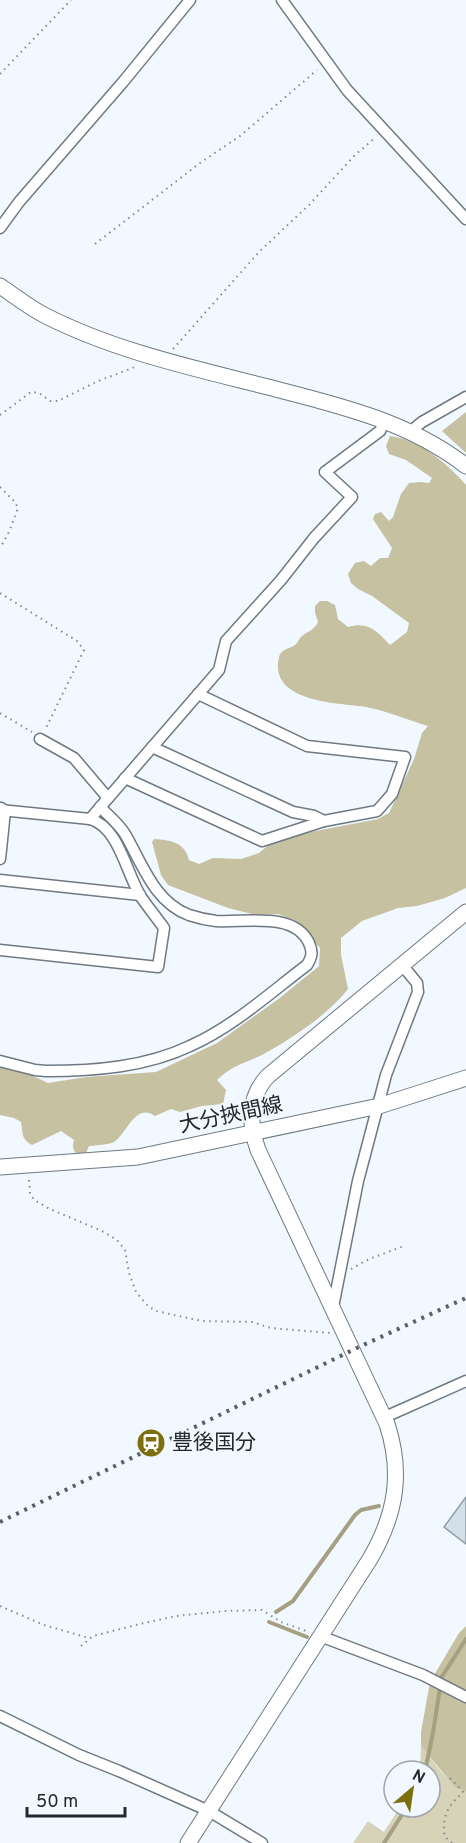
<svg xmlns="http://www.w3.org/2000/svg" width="466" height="1843" font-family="Overpass,'Noto Sans JP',sans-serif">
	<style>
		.green { fill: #d6d3b9 }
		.forest { fill: #c5c1a1 }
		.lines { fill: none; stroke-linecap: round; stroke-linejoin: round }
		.stream { stroke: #a4a081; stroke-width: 4 }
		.building { fill: #d3e0ea; stroke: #919da7; stroke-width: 1.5 }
		.street-casing { stroke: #6e7983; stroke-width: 13 }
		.secondary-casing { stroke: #6e7983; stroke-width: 17 }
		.path { stroke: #848a8e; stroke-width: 2; stroke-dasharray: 1.5 4.5; stroke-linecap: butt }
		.street { stroke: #fff; stroke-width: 10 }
		.secondary { stroke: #fff; stroke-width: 15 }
		.rail { stroke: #5a5f64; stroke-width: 4; stroke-dasharray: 3 6; stroke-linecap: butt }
		.labels { text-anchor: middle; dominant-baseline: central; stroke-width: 4.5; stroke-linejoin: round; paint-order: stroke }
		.street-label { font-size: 21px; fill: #23282b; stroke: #f1f8ff }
		.poi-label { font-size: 21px; fill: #23282b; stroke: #f1f8ff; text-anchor: start }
	</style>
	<rect width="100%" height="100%" fill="#f1f8ff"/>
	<path class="green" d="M 421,1746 C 436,1764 446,1782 466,1792 L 466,1843 L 353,1843 L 368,1821 L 384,1832 L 400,1807 L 430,1807 L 430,1771 L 420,1771 Z"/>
	<g class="forest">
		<polygon points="466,412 466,453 442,431"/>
		<path d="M 390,436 C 420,440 447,463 466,485 L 466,888 L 445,898 L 417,906 L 398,908 L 362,921 L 341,938 L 341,955 L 348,989 C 328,1015 291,1039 262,1055 C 245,1063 231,1066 217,1080 L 226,1090 L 223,1104 L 202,1106 L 180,1112 L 171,1109 L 155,1116 C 135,1102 127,1134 114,1142 C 108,1145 97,1145 89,1146 L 86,1153 L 80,1156 C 73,1152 72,1148 74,1140 L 61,1131 L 32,1145 C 21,1139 23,1133 21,1122 L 14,1118 L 0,1115 L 0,1067 L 23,1071 L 48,1083 L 86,1077 L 156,1072 L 217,1043 L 281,997 L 319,966 L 320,948 L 296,921 L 278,914 L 256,915 L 228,908 L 168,885 L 161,875 L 152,842 L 154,839 C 170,840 185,842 189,860 L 199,864 L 213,858 L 241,859 L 259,853 L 271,843 L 300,834 L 378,819 L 389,813 L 414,759 L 422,733 L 428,726 C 408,720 387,711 366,707 C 339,703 268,703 279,657 C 281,648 291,649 296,644 C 298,642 299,639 301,637 C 307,631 314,631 318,622 L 315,613 L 315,606 L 320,601 L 327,601 L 335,605 L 338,619 L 348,627 C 368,621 377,631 390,645 L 407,632 L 409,623 L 372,596 L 358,589 L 351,583 L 348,574 L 355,563 L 364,561 L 371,566 L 380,558 L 388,558 L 392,548 L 373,519 L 375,514 L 381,512 L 389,521 L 393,517 L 401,494 L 409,483 L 420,482 L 429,483 L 432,478 L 406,460 L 389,454 L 386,446 Z"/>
		<polygon points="466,1626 466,1792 454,1786 421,1746 421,1732 430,1682 459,1633"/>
	</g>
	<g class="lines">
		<g class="stream">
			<polyline points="276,1612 293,1601 355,1515 361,1510 379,1506"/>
			<polyline points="269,1622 307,1637"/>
			<polyline points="441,1678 466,1639"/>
			<polyline points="425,1771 433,1733 440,1688 437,1687"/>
			<polyline points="384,1843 407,1807"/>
		</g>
	</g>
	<polygon class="building" points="466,1497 466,1544 444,1527"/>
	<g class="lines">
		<g class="street-casing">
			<g id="street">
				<polyline points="282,0 347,90 466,219"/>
				<polyline points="0,228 19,202 123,82 190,0"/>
				<polyline points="411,431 422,422 466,397"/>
				<polyline points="40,739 74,758 108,798"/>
				<polyline points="152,747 293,812 314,816 324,821 377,811 392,794 405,757 307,746 198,694"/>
				<polyline points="125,778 262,841 324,821"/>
				<path d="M 0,810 L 90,819 C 119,827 126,873 141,897 C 148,907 156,917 164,928 L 158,967 L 0,950"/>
				<polyline points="90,819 219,670 226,641 281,580 314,538 352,497 325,472 380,431 385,420"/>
				<polyline points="0,859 5,811 1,808"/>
				<polyline points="0,880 140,895"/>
				<path d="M 0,1061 L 35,1070 L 46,1071 C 95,1071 146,1067 190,1046 C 233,1027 270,993 307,965 C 312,957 313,952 309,943 C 294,911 245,923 216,921 C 207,920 198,918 189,915 C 154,902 142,863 125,834 C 119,824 109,816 100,807"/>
				<polyline points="333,1307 358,1181 386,1075 418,992 417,983 402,965"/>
				<polyline points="385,1417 466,1381"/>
				<polyline points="320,1636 423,1675 466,1697"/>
				<polyline points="0,1716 79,1755 119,1771 209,1811 262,1843"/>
			</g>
		</g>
		<g class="secondary-casing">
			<g id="secondary">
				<path d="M 0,286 C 15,296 30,308 46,316 C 115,351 193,368 268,387 C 338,405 408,421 466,466"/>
				<polyline points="0,1167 138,1157 379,1106 466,1078"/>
				<path d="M 188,1843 L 370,1559 C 396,1514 403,1473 387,1424 L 258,1150 C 249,1124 248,1097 268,1076 L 466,912"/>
			</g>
		</g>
		<g class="path">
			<polyline points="0,74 71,0"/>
			<polyline points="95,244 200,163 240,136 317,70"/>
			<polyline points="173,349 259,252 309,205 355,155 376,137"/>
			<polyline points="0,415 31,392 39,393 50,401 58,401 96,382 135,367"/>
			<polyline points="0,487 15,502 18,508 9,532 0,548"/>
			<polyline points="0,593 77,641 84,650 45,730"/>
			<polyline points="0,713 32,732"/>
			<polyline points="29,1180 30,1193 34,1200 50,1209 102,1231 117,1240 125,1250 129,1273 136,1292 148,1306 156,1311 202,1321 252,1322 271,1328 330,1333"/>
			<polyline points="351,1269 369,1259 404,1246"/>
			<polyline points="0,1606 44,1625 89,1638"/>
			<polyline points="81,1646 93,1636 140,1624 176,1616 226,1611 262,1610 281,1622 306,1631"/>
			<polyline points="450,1778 466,1795"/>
			<path d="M 452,1843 L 445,1837 C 441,1819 448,1804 463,1793"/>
		</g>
		<use href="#street" class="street"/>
		<use href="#secondary" class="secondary"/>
		<polyline class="rail" points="0,1522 361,1346 466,1298"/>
	</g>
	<defs>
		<g id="station-disc" transform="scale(1.5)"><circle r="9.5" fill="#7c6f0d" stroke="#f1f8ff"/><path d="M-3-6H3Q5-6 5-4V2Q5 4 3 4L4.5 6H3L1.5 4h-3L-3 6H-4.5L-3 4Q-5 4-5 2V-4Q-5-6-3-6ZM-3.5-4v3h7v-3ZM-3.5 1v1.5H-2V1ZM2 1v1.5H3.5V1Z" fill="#fff"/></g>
	</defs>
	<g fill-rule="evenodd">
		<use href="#station-disc" x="151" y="1443"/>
	</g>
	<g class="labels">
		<g class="street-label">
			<text transform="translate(231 1116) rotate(-12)">大分挾間線</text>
		</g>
		<g class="poi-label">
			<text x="172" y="1443">豊後国分</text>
		</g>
	</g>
	<g transform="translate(412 1789) rotate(29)"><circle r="28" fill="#f1f8ff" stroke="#9fa5aa" stroke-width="1.5"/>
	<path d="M0-4.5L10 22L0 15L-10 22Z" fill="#7c6f0d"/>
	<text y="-9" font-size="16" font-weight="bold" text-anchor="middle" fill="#23282b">N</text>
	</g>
	<path d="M27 1807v9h98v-9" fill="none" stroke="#23282b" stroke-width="3"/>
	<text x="36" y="1807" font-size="18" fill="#23282b" stroke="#f1f8ff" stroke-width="4.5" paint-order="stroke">50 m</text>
</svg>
